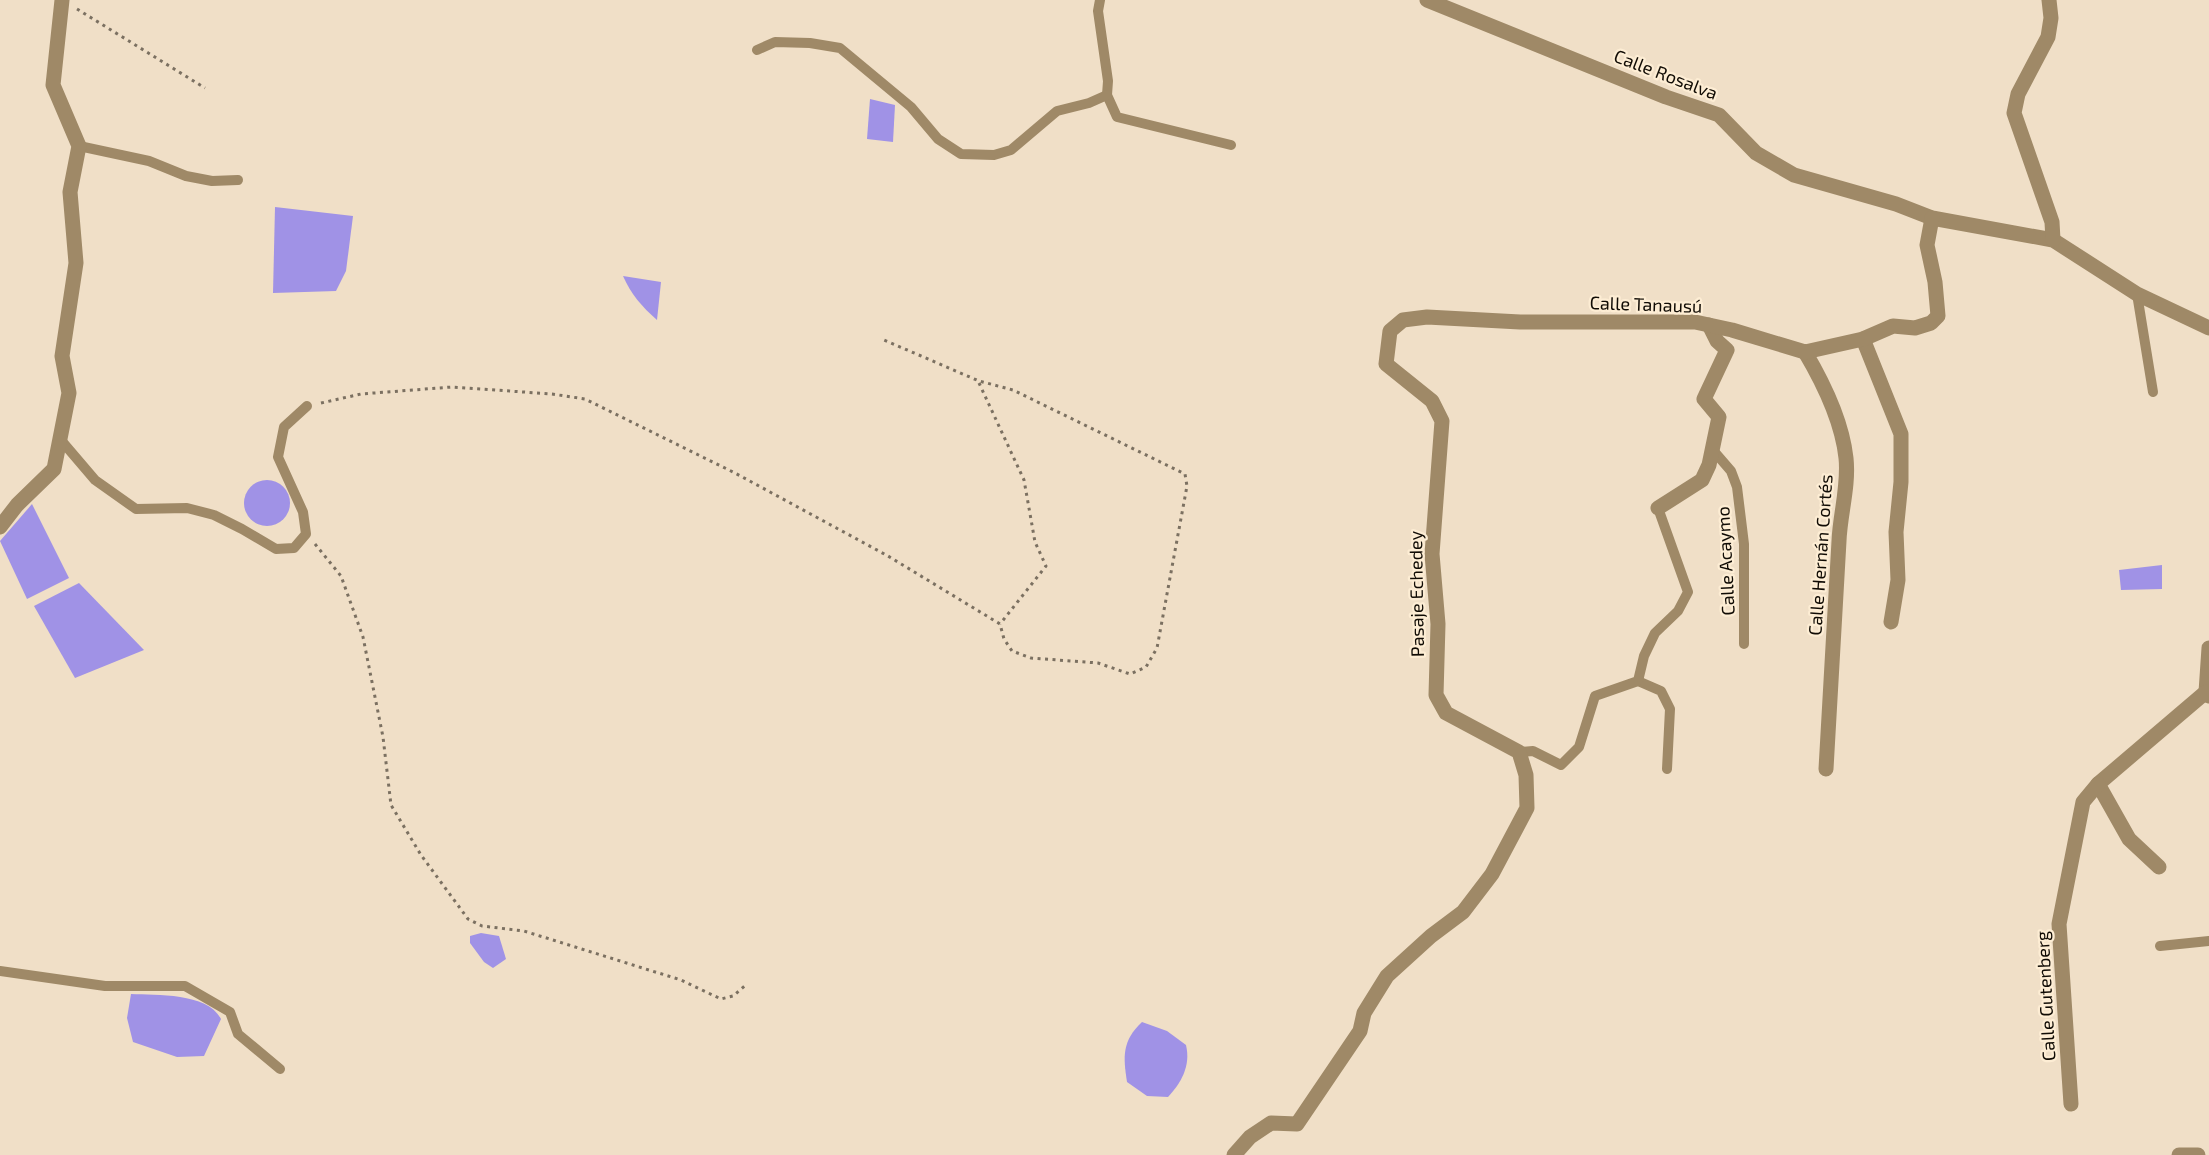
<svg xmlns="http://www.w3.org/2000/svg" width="2209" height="1155" font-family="'Exo 2',sans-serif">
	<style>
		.water { fill: #a092e6 }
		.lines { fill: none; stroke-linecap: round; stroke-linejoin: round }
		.path { stroke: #7b7061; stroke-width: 3; stroke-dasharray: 3 4.5; stroke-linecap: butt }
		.lane { stroke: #9f8967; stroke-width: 10 }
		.street { stroke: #9f8967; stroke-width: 15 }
		.labels { text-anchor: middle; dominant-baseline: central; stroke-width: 4.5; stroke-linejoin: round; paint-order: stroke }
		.street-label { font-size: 18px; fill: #100b04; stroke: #fdedd4 }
	</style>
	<rect width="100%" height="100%" fill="#f0dfc7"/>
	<g class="water">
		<polygon points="870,99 895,105 893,142 867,139"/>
		<polygon points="275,207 353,216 346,271 336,291 273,293"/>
		<path d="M 623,276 L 661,282 L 657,320 C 642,307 631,294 623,276 Z"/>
		<circle cx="267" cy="503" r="23"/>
		<polygon points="32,504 69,578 27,599 0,541"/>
		<polygon points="2162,565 2162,589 2121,590 2119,570"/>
		<polygon points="79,583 144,650 75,678 34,606"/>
		<polygon points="481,933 499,936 506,959 493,968 484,962 470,943 470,936"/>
		<path d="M 131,994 C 157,995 208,993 221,1019 L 204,1056 L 177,1057 L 133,1042 L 127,1018 Z"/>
		<path d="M 1142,1022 L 1167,1031 L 1186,1045 C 1191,1066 1181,1083 1168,1097 L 1147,1096 L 1127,1082 C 1123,1056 1122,1041 1142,1022 Z"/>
	</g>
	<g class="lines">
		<g class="path">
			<polyline points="77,9 205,88"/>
			<polyline points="979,383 1024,480 1035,542 1046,566 1000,624"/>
			<polyline points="321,403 361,394 452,387 552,394 585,399 735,473 888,556 1000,624 1004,639 1012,651 1031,658 1098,663 1130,674 1146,667 1157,648 1187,486 1185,474 1013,390 979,381 884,340"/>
			<polyline points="315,544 341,576 363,637 383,737 391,805 421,855 468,919 482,926 524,931 681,980 721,999 733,996 747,984"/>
		</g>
		<g class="lane">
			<polyline points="1100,0 1098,11 1108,81 1107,95 1117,117 1231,145"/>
			<polyline points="757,50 775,42 810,43 840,48 911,107 938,139 961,154 994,155 1011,150 1057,111 1089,103 1107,95"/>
			<polyline points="79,146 149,161 186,176 212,181 238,180"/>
			<polyline points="2137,294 2153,392"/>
			<polyline points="60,439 95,480 136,509 187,508 214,515 242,529 276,549 294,548 306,534 303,512 278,457 284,427 307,406"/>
			<polyline points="1712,449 1731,471 1737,487 1744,544 1744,644"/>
			<polyline points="1638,681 1661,691 1670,709 1667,769"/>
			<polyline points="1519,752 1533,751 1561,765 1579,747 1595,696 1638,681 1644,656 1655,633 1678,611 1688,592 1658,508"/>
			<polyline points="2160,946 2209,941"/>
			<polyline points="0,971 105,986 185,986 230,1012 238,1034 280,1069"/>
		</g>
		<g class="street">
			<polyline points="1427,0 1666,97 1719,115 1756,153 1794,175 1896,204 1932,218 2053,240 2137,294 2209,328"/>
			<polyline points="2049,0 2051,18 2048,37 2018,94 2014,113 2052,222 2053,240"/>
			<polyline points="1863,339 1901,434 1901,482 1896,532 1898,580 1891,622"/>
			<path d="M 1805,352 C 1824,384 1842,421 1846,458 C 1849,486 1840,514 1839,541 C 1835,617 1831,693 1826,769"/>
			<polyline points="1658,508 1702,480 1709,465 1719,417 1704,399 1727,350 1717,341 1709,325"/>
			<polyline points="0,527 17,505 54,469 69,393 62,356 76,263 70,192 79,146 53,85 62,0"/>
			<polyline points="2209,648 2206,692 2209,696"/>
			<polyline points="2159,867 2129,839 2098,784 2206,692"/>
			<polyline points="2071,1104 2059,924 2083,802 2098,784"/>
			<polyline points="1234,1155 1250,1137 1271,1123 1297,1124 1360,1031 1364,1013 1387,976 1431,936 1463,912 1492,874 1527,808 1526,775 1519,752 1446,713 1436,695 1438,624 1432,554 1442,421 1432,401 1386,364 1390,331 1403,320 1427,317 1520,322 1695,322 1732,330 1805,352 1863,339 1893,326 1915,328 1931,323 1938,316 1935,282 1927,245 1932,218"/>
			<polyline points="2179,1155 2198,1155"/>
		</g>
	</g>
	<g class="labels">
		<g class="street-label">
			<text transform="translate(1666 74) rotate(21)">Calle Rosalva</text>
			<text transform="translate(1646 304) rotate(2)">Calle Tanausú</text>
			<text transform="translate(1820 555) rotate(-86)">Calle Hernán Cortés</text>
			<text transform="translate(1725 561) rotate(-93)">Calle Acaymo</text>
			<text transform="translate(1416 594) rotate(-91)">Pasaje Echedey</text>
			<text transform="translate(2045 996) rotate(-93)">Calle Gutenberg</text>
		</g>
	</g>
</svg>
